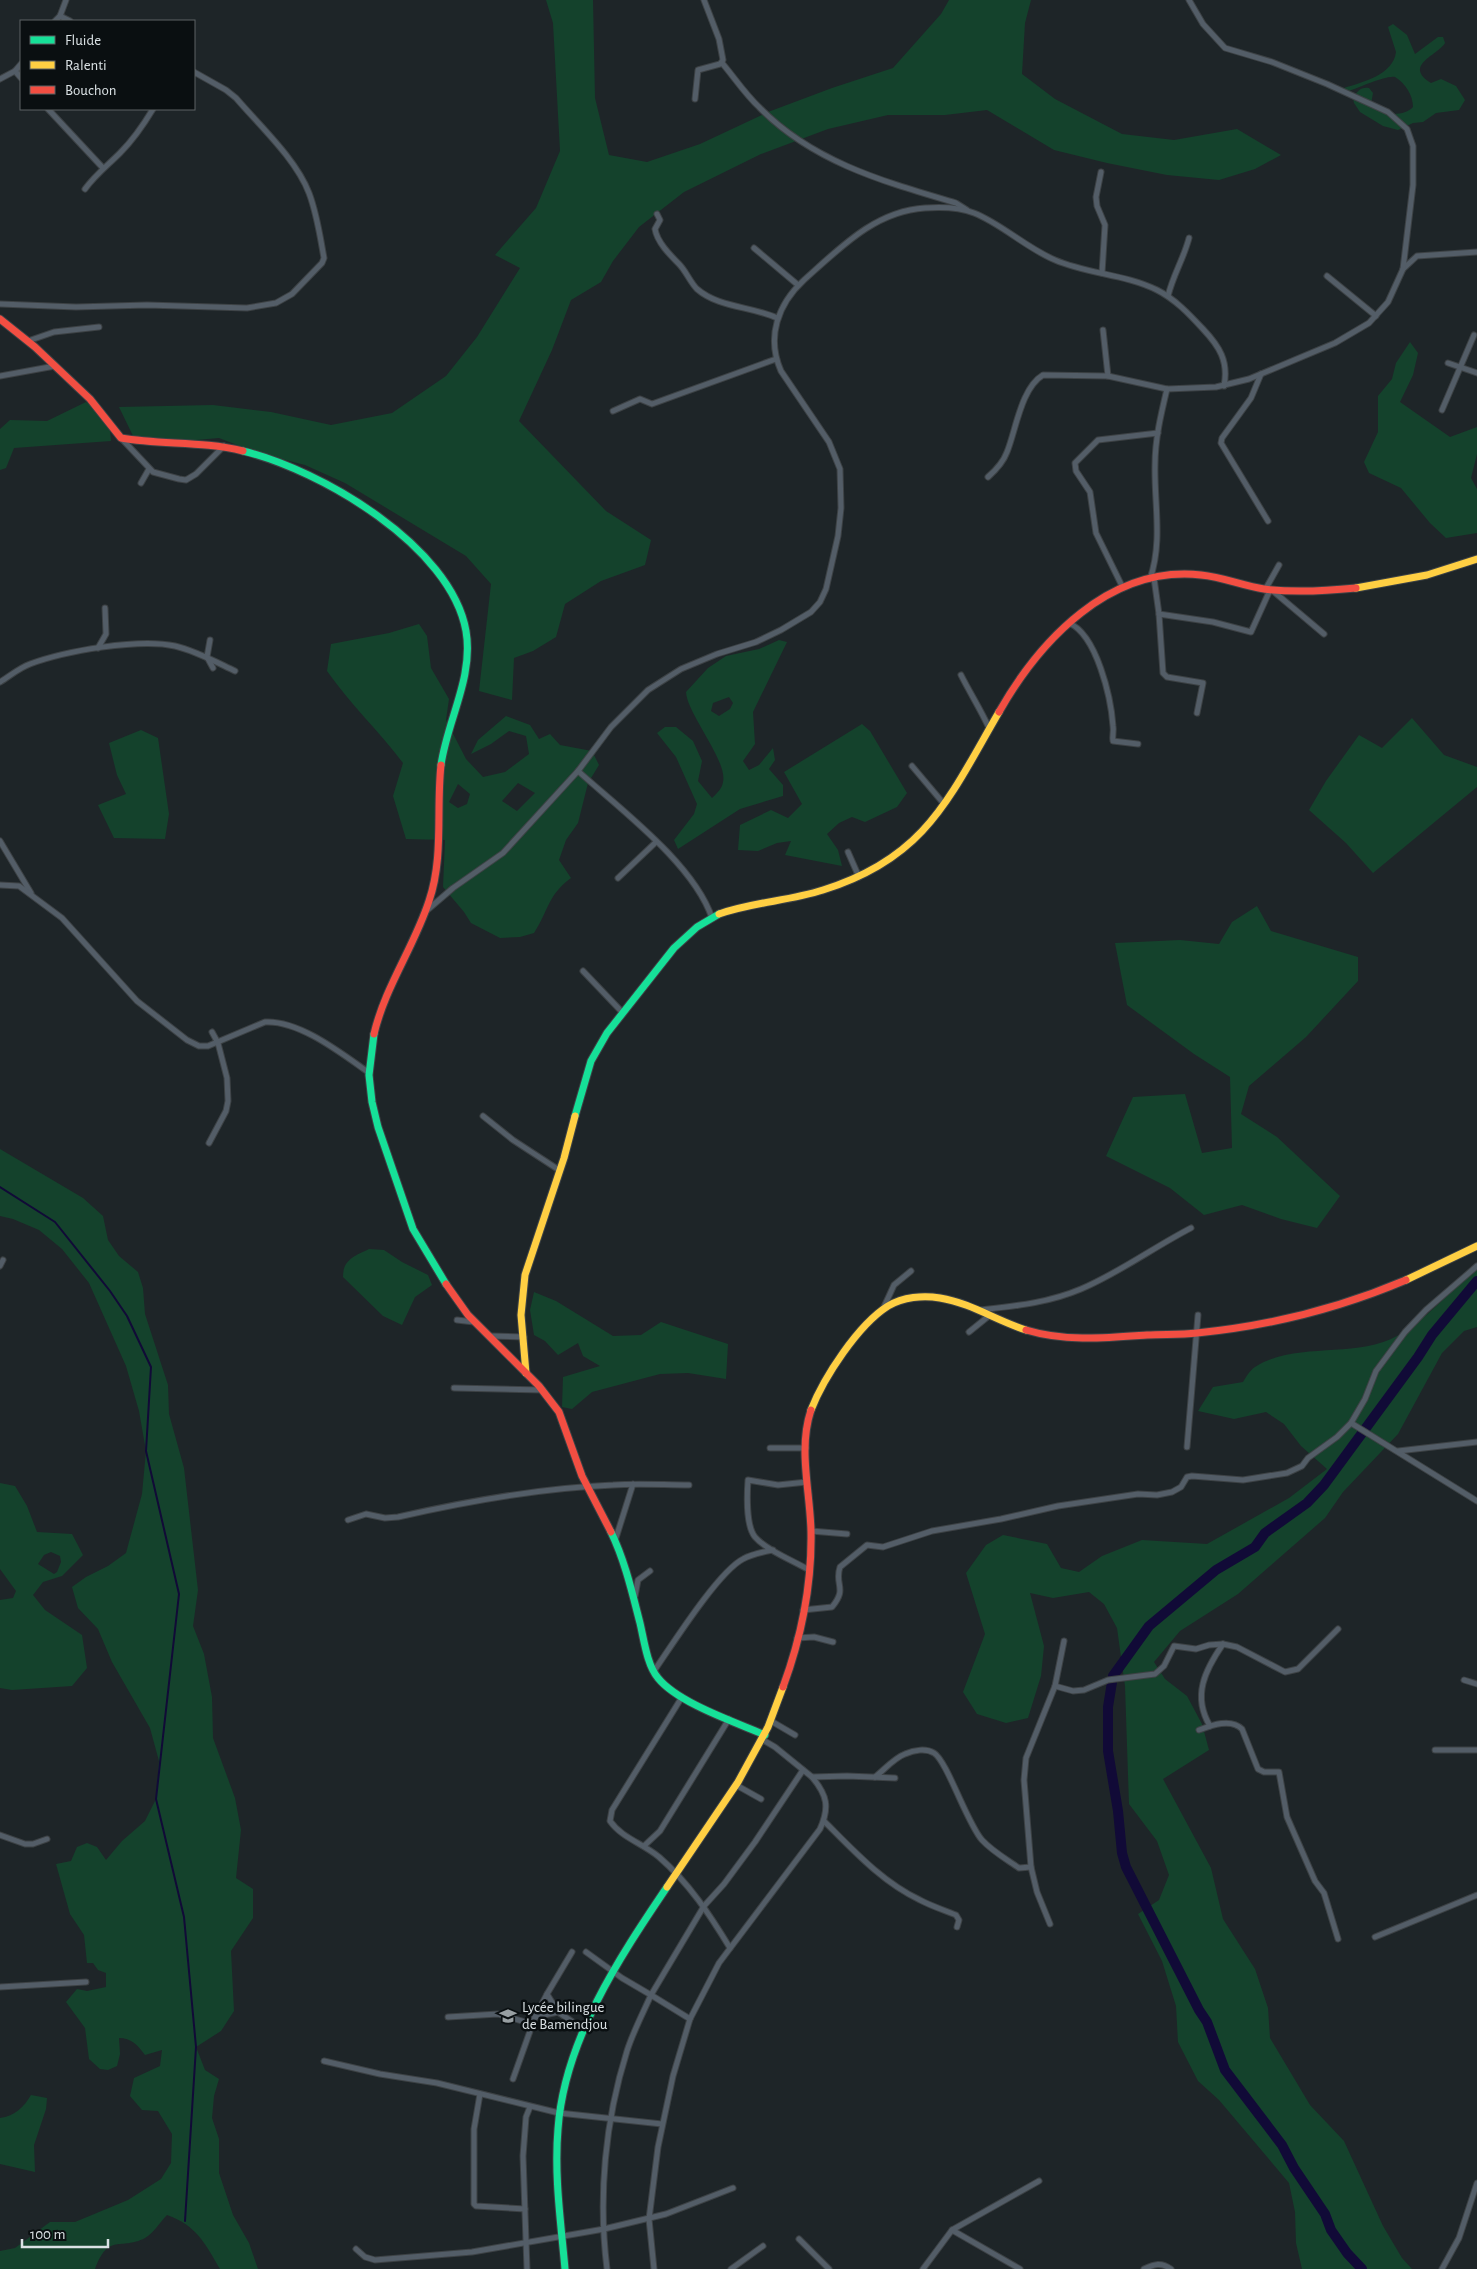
<svg xmlns="http://www.w3.org/2000/svg" width="1477" height="2269" font-family="'Alegreya Sans',sans-serif">
	<style>
		.green { fill: #14422c; fill-rule: evenodd }
		.lines { fill: none; stroke-linecap: round; stroke-linejoin: round }
		.stream { stroke: #110a37; stroke-width: 2 }
		.river { stroke: #110a37; stroke-width: 10 }
		.street-casing { stroke: #3d4245; stroke-width: 7 }
		.fast-casing { stroke: #3d4245; stroke-width: 9 }
		.slow-casing { stroke: #3d4245; stroke-width: 9 }
		.jam-casing { stroke: #3d4245; stroke-width: 9 }
		.street { stroke: #535d67; stroke-width: 5 }
		.fast { stroke: #16e098; stroke-width: 7 }
		.slow { stroke: #ffcf43; stroke-width: 7 }
		.jam { stroke: #f24e42; stroke-width: 7 }
		.labels { text-anchor: middle; dominant-baseline: central; stroke-width: 5; stroke-linejoin: round; paint-order: stroke }
		.poi-label { font-size: 15px; fill: #dae1e4; stroke: #0a0f11; text-anchor: start }
	</style>
	<rect width="100%" height="100%" fill="#1e2528"/>
	<g class="green">
		<polygon points="546,0 593,0 595,98 609,155 647,162 700,144 768,112 832,88 893,68 941,14 949,0 1031,0 1025,23 1022,74 1055,99 1122,134 1174,140 1237,129 1281,155 1255,169 1219,180 1167,175 1107,163 1054,150 987,110 945,115 888,115 828,129 761,154 684,192 639,227 613,261 601,282 571,300 552,350 519,421 606,511 651,540 645,565 601,581 565,604 556,637 533,651 514,658 512,700 479,691 491,584 466,556 345,483 305,465 258,453 219,438 185,441 135,440 119,407 213,405 271,412 331,425 392,413 446,376 477,337 520,268 495,255 536,208 560,151 553,23"/>
		<path d="M 1393,24 L 1407,35 L 1415,54 L 1438,37 L 1443,37 L 1445,43 C 1437,56 1403,65 1431,83 L 1441,79 L 1456,86 L 1465,100 L 1459,110 L 1436,113 L 1423,122 L 1413,123 L 1398,130 L 1383,126 L 1360,112 L 1354,103 L 1353,98 C 1358,91 1360,87 1369,88 L 1373,93 L 1371,104 C 1378,115 1403,118 1413,107 C 1413,95 1405,83 1395,77 C 1386,75 1356,89 1346,92 L 1344,88 C 1363,82 1393,75 1396,52 L 1388,27 Z"/>
		<polygon points="1410,342 1418,353 1413,375 1400,402 1450,437 1477,427 1477,454 1471,478 1477,489 1477,533 1446,538 1430,523 1401,488 1369,473 1364,462 1378,432 1378,396 1392,379 1396,363"/>
		<path d="M 86,402 C 105,413 110,417 111,441 L 14,448 L 6,468 L 0,470 L 0,429 L 10,420 L 47,421 Z"/>
		<path d="M 419,624 L 427,636 L 431,668 L 449,699 L 446,720 L 466,759 L 483,777 L 505,772 L 529,754 L 526,736 L 509,731 L 491,744 L 471,754 L 478,740 L 506,716 L 530,725 L 539,739 L 550,734 L 560,745 L 592,751 L 599,765 L 588,783 L 578,823 L 566,840 L 559,860 L 571,878 C 547,896 549,910 534,933 L 520,937 L 500,938 L 471,923 L 464,912 L 443,887 L 445,840 L 406,839 L 393,796 L 403,763 C 379,731 350,704 327,671 L 331,644 L 389,633 ZM 518,783 L 535,793 L 517,811 L 502,801 ZM 458,784 L 470,794 L 467,804 L 458,808 L 449,802 Z"/>
		<path d="M 779,640 L 787,642 L 753,712 L 755,744 L 743,761 L 749,770 L 759,765 L 773,748 L 775,760 L 769,769 L 783,785 L 783,796 L 740,809 L 678,849 L 674,840 L 694,814 L 697,804 L 676,757 L 657,733 L 665,727 L 676,727 L 693,741 L 702,761 L 698,781 L 712,798 C 717,793 722,789 723,782 C 728,761 687,714 686,692 L 708,668 L 726,656 L 759,649 ZM 729,697 L 733,703 L 730,709 L 719,716 L 711,711 L 713,703 Z"/>
		<polygon points="1412,718 1444,755 1477,767 1477,787 1373,873 1346,843 1309,810 1326,781 1359,735 1382,748"/>
		<polygon points="862,724 870,731 907,793 897,807 865,822 852,817 839,823 827,834 838,850 842,866 785,855 791,841 777,843 758,851 738,850 740,825 771,810 788,818 802,804 784,772"/>
		<polygon points="141,730 158,738 169,814 165,839 114,838 98,805 126,794 117,775 109,743"/>
		<polygon points="1257,906 1271,931 1358,957 1358,981 1306,1037 1249,1086 1241,1114 1277,1137 1340,1196 1317,1228 1281,1219 1242,1205 1204,1215 1170,1188 1106,1156 1133,1097 1185,1094 1202,1153 1232,1148 1230,1077 1194,1054 1127,1005 1115,943 1180,940 1219,944 1232,922"/>
		<path d="M 0,1149 L 83,1198 L 103,1216 L 108,1240 L 119,1256 L 138,1272 L 143,1288 L 145,1314 L 168,1385 L 169,1414 L 184,1468 L 198,1590 L 193,1626 L 204,1654 L 212,1697 L 213,1738 L 235,1798 L 241,1830 L 236,1878 L 253,1889 L 253,1918 L 231,1951 L 234,2011 L 221,2031 L 196,2047 L 205,2070 L 219,2079 L 214,2096 L 212,2118 L 219,2139 L 219,2173 L 233,2215 L 249,2243 L 258,2269 L 220,2269 C 205,2243 196,2225 167,2215 C 161,2221 153,2234 145,2238 C 120,2251 109,2232 95,2269 L 0,2269 L 0,2251 L 15,2248 L 50,2222 L 75,2222 L 128,2200 L 161,2179 L 171,2163 L 172,2134 L 158,2111 L 142,2110 L 130,2096 L 134,2078 L 160,2066 L 162,2050 L 145,2055 C 138,2045 131,2038 119,2038 L 120,2054 L 117,2066 L 108,2070 L 100,2069 L 89,2059 L 85,2028 L 66,2002 L 77,1989 L 87,1991 L 106,1987 L 106,1973 L 98,1970 L 93,1963 L 87,1963 L 84,1935 L 70,1914 L 56,1864 L 71,1861 L 77,1847 L 87,1843 L 97,1847 L 106,1860 L 122,1841 L 145,1821 L 156,1799 L 159,1761 L 150,1728 L 112,1662 L 98,1629 L 78,1608 L 72,1587 L 86,1577 L 108,1566 L 126,1553 L 142,1494 L 146,1451 L 139,1411 L 126,1366 L 89,1283 L 62,1249 L 39,1230 L 13,1219 L 0,1216 Z"/>
		<path d="M 369,1249 L 384,1250 L 402,1262 L 428,1275 L 432,1285 L 415,1297 L 402,1325 L 383,1316 L 343,1277 C 343,1259 355,1256 369,1249 Z"/>
		<path d="M 1477,1264 L 1477,1327 L 1464,1331 L 1442,1353 L 1398,1434 L 1343,1492 L 1325,1518 L 1238,1594 L 1180,1631 L 1154,1662 L 1165,1679 L 1187,1696 L 1202,1724 L 1209,1750 L 1163,1779 L 1211,1868 L 1223,1919 L 1255,1969 L 1268,2008 L 1270,2038 L 1310,2105 L 1344,2141 L 1383,2226 L 1402,2258 L 1412,2269 L 1302,2269 L 1296,2243 L 1295,2212 L 1289,2183 L 1219,2100 L 1198,2081 L 1178,2042 L 1176,2006 L 1162,1961 L 1138,1914 L 1159,1900 L 1169,1875 L 1157,1841 L 1129,1804 L 1125,1686 L 1117,1628 L 1104,1604 L 1089,1592 L 1053,1598 L 1030,1593 L 1044,1646 L 1041,1676 L 1028,1718 L 1006,1723 L 977,1714 L 963,1692 L 985,1634 L 966,1573 L 986,1545 L 1003,1535 L 1047,1544 L 1061,1568 L 1079,1572 L 1102,1556 L 1142,1540 L 1207,1544 L 1289,1498 L 1327,1469 L 1301,1446 L 1284,1424 L 1266,1412 L 1234,1419 L 1198,1411 L 1213,1387 L 1243,1382 C 1246,1377 1250,1370 1255,1367 C 1296,1341 1355,1359 1397,1336 C 1428,1318 1453,1290 1477,1264 Z"/>
		<polygon points="534,1292 556,1301 613,1336 641,1335 661,1322 728,1344 726,1379 688,1373 660,1374 592,1392 572,1409 562,1407 563,1377 600,1366 583,1356 578,1343 558,1355 545,1341 534,1335 530,1310"/>
		<path d="M 0,1483 L 15,1486 L 27,1506 L 37,1532 L 72,1534 L 83,1555 L 62,1576 L 43,1582 L 33,1595 L 45,1610 L 82,1635 L 87,1668 L 72,1686 L 12,1690 L 0,1688 L 0,1600 L 13,1598 L 16,1591 L 0,1569 ZM 51,1552 L 60,1556 L 61,1562 L 57,1572 L 54,1574 L 38,1564 L 44,1555 Z"/>
		<path d="M 31,2095 L 47,2098 L 46,2109 L 34,2145 L 35,2172 L 0,2164 L 0,2118 C 15,2116 24,2107 31,2095 Z"/>
	</g>
	<g class="lines">
		<polyline class="stream" points="0,1187 55,1222 110,1291 127,1316 151,1367 146,1451 179,1594 156,1799 184,1917 196,2047 185,2221"/>
		<polyline class="river" points="1362,2269 1347,2253 1331,2230 1325,2214 1294,2168 1282,2145 1225,2070 1207,2022 1199,2010 1126,1867 1122,1853 1118,1811 1108,1751 1108,1707 1113,1676 1149,1626 1216,1570 1255,1547 1265,1533 1307,1503 1324,1485 1418,1357 1432,1335 1477,1281"/>
		<g class="street-casing">
			<g id="street">
				<polyline points="60,16 70,21"/>
				<polyline points="55,21 60,16 66,0"/>
				<path d="M 722,63 C 734,77 745,94 759,107 C 812,162 885,182 956,203 L 967,210"/>
				<polyline points="15,71 21,78"/>
				<polyline points="0,79 15,71 21,64"/>
				<polyline points="695,99 698,70 720,64 723,60 719,39 704,0"/>
				<polyline points="48,109 103,168"/>
				<polyline points="1101,172 1096,197 1097,206 1105,225 1102,273"/>
				<path d="M 85,189 C 95,175 108,165 120,153 C 133,140 144,124 153,109"/>
				<path d="M 657,214 L 660,220 L 655,229 C 657,242 670,255 679,264 C 686,271 690,282 697,289 C 719,308 751,306 777,318"/>
				<polyline points="754,248 798,285"/>
				<polyline points="1403,269 1417,256 1477,252"/>
				<polyline points="1327,276 1376,316"/>
				<path d="M 1168,296 C 1173,275 1184,258 1189,238"/>
				<path d="M 0,304 L 76,307 L 147,305 L 247,308 L 276,303 L 292,294 L 322,263 L 324,258 C 320,236 317,214 309,193 C 296,159 260,126 236,98 L 226,90 L 194,72"/>
				<polyline points="1103,330 1108,376"/>
				<polyline points="28,341 54,332 99,327"/>
				<polyline points="1448,363 1477,373"/>
				<polyline points="1261,374 1251,398 1222,438 1221,443 1268,521"/>
				<polyline points="0,376 55,366"/>
				<polyline points="1442,410 1474,335"/>
				<polyline points="613,411 640,399 652,404 776,359"/>
				<polyline points="121,438 153,472 179,479 186,480 196,474 224,446"/>
				<path d="M 988,477 C 996,470 1003,463 1007,452 C 1016,430 1021,388 1043,375 L 1108,376 L 1167,389 L 1216,387 L 1249,379 L 1335,343 L 1369,323 L 1388,302 L 1403,269 L 1413,185 L 1413,146 L 1407,129 L 1388,112 L 1327,84 L 1272,62 L 1225,48 L 1203,24 L 1189,0"/>
				<polyline points="141,483 149,469"/>
				<polyline points="1154,578 1159,614 1163,673 1167,677 1203,683 1197,713"/>
				<path d="M 1150,579 C 1163,541 1154,503 1155,465 C 1155,439 1161,414 1167,389"/>
				<polyline points="1123,588 1096,533 1090,492 1076,471 1075,463 1098,440 1158,433"/>
				<polyline points="1265,590 1279,565"/>
				<polyline points="1273,591 1324,634"/>
				<polyline points="1159,614 1213,622 1251,632 1270,590"/>
				<path d="M 1069,623 C 1097,635 1111,698 1113,726 C 1114,732 1112,736 1113,741 L 1138,744"/>
				<polyline points="210,640 207,657 213,668"/>
				<polyline points="98,648 106,634 105,608"/>
				<path d="M 961,675 C 970,693 981,710 989,728"/>
				<path d="M 0,682 C 10,676 19,668 30,664 C 65,651 139,638 175,646 C 196,651 216,662 235,671"/>
				<polyline points="912,766 944,804"/>
				<path d="M 578,771 C 620,809 694,864 712,918"/>
				<polyline points="0,841 31,893"/>
				<polyline points="848,852 859,877"/>
				<polyline points="618,878 656,842"/>
				<path d="M 0,885 L 19,886 L 62,918 L 137,1001 L 187,1040 L 199,1046 L 208,1046 L 265,1022 C 299,1020 341,1053 368,1072"/>
				<path d="M 425,912 L 453,888 L 503,853 L 578,771 L 611,727 L 648,690 L 681,669 L 717,654 L 756,642 L 781,630 L 811,612 L 820,602 L 826,589 L 838,536 L 841,508 L 840,469 L 829,442 L 781,371 C 766,337 778,304 804,280 C 840,248 875,211 925,208 C 940,207 959,207 974,213 C 1002,224 1026,248 1055,260 C 1087,274 1125,274 1157,290 C 1175,299 1189,314 1203,329 C 1219,346 1229,361 1224,386"/>
				<polyline points="583,971 623,1013"/>
				<polyline points="483,1116 513,1140 559,1170"/>
				<polyline points="209,1143 226,1111 228,1101 227,1078 218,1043 212,1032"/>
				<polyline points="0,1266 3,1260"/>
				<polyline points="883,1309 894,1285 911,1271"/>
				<path d="M 980,1310 C 1015,1306 1048,1303 1081,1289 C 1119,1273 1154,1247 1191,1228"/>
				<polyline points="457,1320 474,1322"/>
				<polyline points="969,1332 990,1315"/>
				<polyline points="490,1336 524,1337"/>
				<polyline points="454,1388 543,1390"/>
				<polyline points="1351,1423 1477,1501"/>
				<polyline points="1187,1447 1198,1315"/>
				<polyline points="770,1448 806,1448"/>
				<polyline points="1398,1451 1477,1442"/>
				<path d="M 807,1482 L 778,1485 L 748,1480 C 747,1494 746,1526 755,1537 C 766,1550 794,1561 809,1570"/>
				<path d="M 348,1520 L 366,1514 L 385,1518 L 398,1517 C 468,1501 540,1488 613,1485 C 638,1483 664,1485 689,1485"/>
				<polyline points="811,1531 847,1534"/>
				<polyline points="615,1541 633,1484"/>
				<polyline points="635,1596 638,1580 650,1571"/>
				<path d="M 803,1610 L 832,1607 C 848,1588 834,1585 840,1567 L 867,1545 L 883,1547 L 932,1531 L 1001,1519 L 1058,1506 L 1138,1494 L 1157,1495 L 1172,1492 L 1181,1487 L 1187,1477 L 1192,1476 L 1243,1480 L 1287,1473 L 1302,1466 L 1308,1458 L 1337,1437 L 1351,1423 L 1365,1399 L 1376,1371 L 1405,1332 L 1426,1310 L 1477,1266"/>
				<polyline points="797,1638 814,1637 833,1642"/>
				<path d="M 654,1671 C 672,1645 718,1572 743,1559 C 752,1554 763,1552 773,1550"/>
				<polyline points="1464,1680 1477,1684"/>
				<polyline points="1055,1686 1073,1691 1084,1690 1108,1680 1155,1674 1164,1666 1174,1646 1196,1649 1209,1645 1223,1644 1237,1647 1285,1672 1298,1669 1338,1629"/>
				<path d="M 682,1697 L 612,1810 L 610,1821 C 622,1838 642,1843 659,1857 C 689,1883 710,1915 730,1948"/>
				<polyline points="771,1721 795,1735"/>
				<path d="M 1210,1726 C 1192,1696 1205,1670 1223,1644"/>
				<path d="M 1199,1730 C 1212,1725 1231,1718 1242,1729 L 1258,1769 L 1264,1772 L 1279,1772 L 1287,1817 L 1315,1881 L 1324,1893 L 1338,1939"/>
				<polyline points="763,1740 775,1747 812,1777 847,1776 895,1778"/>
				<polyline points="1435,1750 1477,1750"/>
				<path d="M 875,1777 C 884,1770 894,1758 905,1754 C 914,1750 926,1748 934,1753 C 947,1761 967,1823 982,1840 C 992,1851 1006,1859 1019,1868 L 1031,1867"/>
				<polyline points="736,1785 761,1799"/>
				<path d="M 824,1821 C 853,1850 882,1882 920,1900 C 931,1906 944,1910 956,1915 L 959,1920 L 957,1927"/>
				<polyline points="0,1835 25,1844 33,1844 47,1839"/>
				<polyline points="644,1846 660,1831 729,1719"/>
				<polyline points="1050,1924 1037,1892 1031,1867 1024,1780 1026,1758 1055,1686 1064,1641"/>
				<polyline points="1375,1937 1477,1895"/>
				<polyline points="572,1952 547,1994 558,2012 583,2029"/>
				<path d="M 586,1952 L 622,1978 L 651,1995 C 643,2013 633,2032 627,2051 C 605,2121 598,2197 607,2269"/>
				<polyline points="0,1987 86,1982"/>
				<polyline points="448,2017 498,2014 532,2024"/>
				<polyline points="535,2017 547,1994"/>
				<polyline points="690,2019 651,1995 704,1906 724,1884 755,1842 803,1770"/>
				<polyline points="324,2061 380,2074 437,2083 559,2113 662,2124"/>
				<polyline points="513,2079 535,2017 558,2012"/>
				<polyline points="480,2094 474,2129 474,2204 476,2206 525,2209"/>
				<polyline points="952,2230 1020,2269"/>
				<polyline points="799,2239 829,2269"/>
				<polyline points="356,2249 365,2257 375,2260 472,2252 604,2229 666,2214 733,2188"/>
				<polyline points="527,2269 523,2156 526,2117 530,2107"/>
				<path d="M 654,2269 L 649,2219 L 658,2147 L 673,2076 L 690,2019 L 719,1963 L 820,1829 C 830,1807 827,1795 812,1777"/>
				<polyline points="731,2269 763,2246"/>
				<polyline points="923,2269 952,2230 1039,2181"/>
				<path d="M 1144,2269 C 1155,2264 1161,2262 1171,2269"/>
				<polyline points="1442,2269 1459,2238 1477,2183"/>
			</g>
		</g>
		<g class="fast-casing">
			<g id="fast">
				<path d="M 243,451 C 321,470 451,546 466,631 C 474,677 447,721 441,765"/>
				<polyline points="374,1034 369,1075 372,1102 378,1127 413,1229 446,1284"/>
				<polyline points="575,1116 591,1061 607,1033 674,948 697,927 719,914"/>
				<path d="M 611,1532 C 625,1561 632,1592 640,1623 C 644,1640 647,1665 658,1678 C 678,1703 735,1722 765,1735"/>
				<path d="M 565,2269 C 561,2223 554,2176 558,2129 C 564,2041 619,1958 667,1887"/>
			</g>
		</g>
		<g class="slow-casing">
			<g id="slow">
				<polyline points="1356,588 1427,575 1477,559"/>
				<path d="M 719,914 C 753,902 789,901 823,890 C 926,858 949,798 999,712"/>
				<polyline points="1406,1280 1477,1246"/>
				<polyline points="526,1373 521,1315 525,1275 564,1158 575,1116"/>
				<path d="M 811,1410 C 824,1377 858,1325 888,1306 C 903,1297 923,1295 940,1298 C 971,1303 997,1321 1026,1330"/>
				<polyline points="667,1887 738,1782 768,1727 783,1687"/>
			</g>
		</g>
		<g class="jam-casing">
			<g id="jam">
				<path d="M 0,319 L 35,347 L 90,399 L 121,438 C 162,445 202,441 243,451"/>
				<path d="M 999,712 C 1040,640 1110,565 1201,575 C 1223,577 1243,586 1264,589 C 1294,593 1326,591 1356,588"/>
				<path d="M 374,1034 C 385,987 414,947 429,901 C 444,857 436,810 441,765"/>
				<polyline points="446,1284 468,1315 539,1386 559,1412 582,1476 611,1532"/>
				<path d="M 1026,1330 C 1066,1342 1106,1338 1147,1335 C 1164,1334 1180,1335 1197,1333 C 1268,1326 1340,1308 1406,1280"/>
				<path d="M 783,1687 C 801,1638 812,1583 811,1531 C 810,1490 798,1449 811,1410"/>
			</g>
		</g>
		<use href="#street" class="street"/>
		<use href="#fast" class="fast"/>
		<use href="#slow" class="slow"/>
		<use href="#jam" class="jam"/>
	</g>
	<defs>
		<g id="school-bare" transform="scale(1.35)"><path d="M0-5L7-2L0 1L-7-2ZM-4 1L0 2.5L4 1V4Q0 6-4 4Z" fill="#989fa2" stroke="#0a0f11" stroke-width="2.5" paint-order="stroke"/></g>
	</defs>
	<g fill-rule="evenodd">
		<use href="#school-bare" x="508" y="2016"/>
	</g>
	<g class="labels">
		<g class="poi-label">
			<text x="522" y="2007">Lycée bilingue<tspan x="522" dy="17">de Bamendjou</tspan></text>
		</g>
	</g>
	<rect x="20" y="20" width="175" height="90" fill="#0a0f11" stroke="#5d6365"/>
	<rect x="30" y="36" width="25" height="8" fill="#16e098" stroke="#5d6365"/>
	<text x="65" y="45" font-size="15" fill="#dae1e4">Fluide</text>
	<rect x="30" y="61" width="25" height="8" fill="#ffcf43" stroke="#5d6365"/>
	<text x="65" y="70" font-size="15" fill="#dae1e4">Ralenti</text>
	<rect x="30" y="86" width="25" height="8" fill="#f24e42" stroke="#5d6365"/>
	<text x="65" y="95" font-size="15" fill="#dae1e4">Bouchon</text>
	<path d="M22 2239v8h86v-8" fill="none" stroke="#dae1e4" stroke-width="2.5"/>
	<text x="30" y="2239" font-size="15" fill="#dae1e4" stroke="#0a0f11" stroke-width="4" paint-order="stroke">100 m</text>
</svg>
